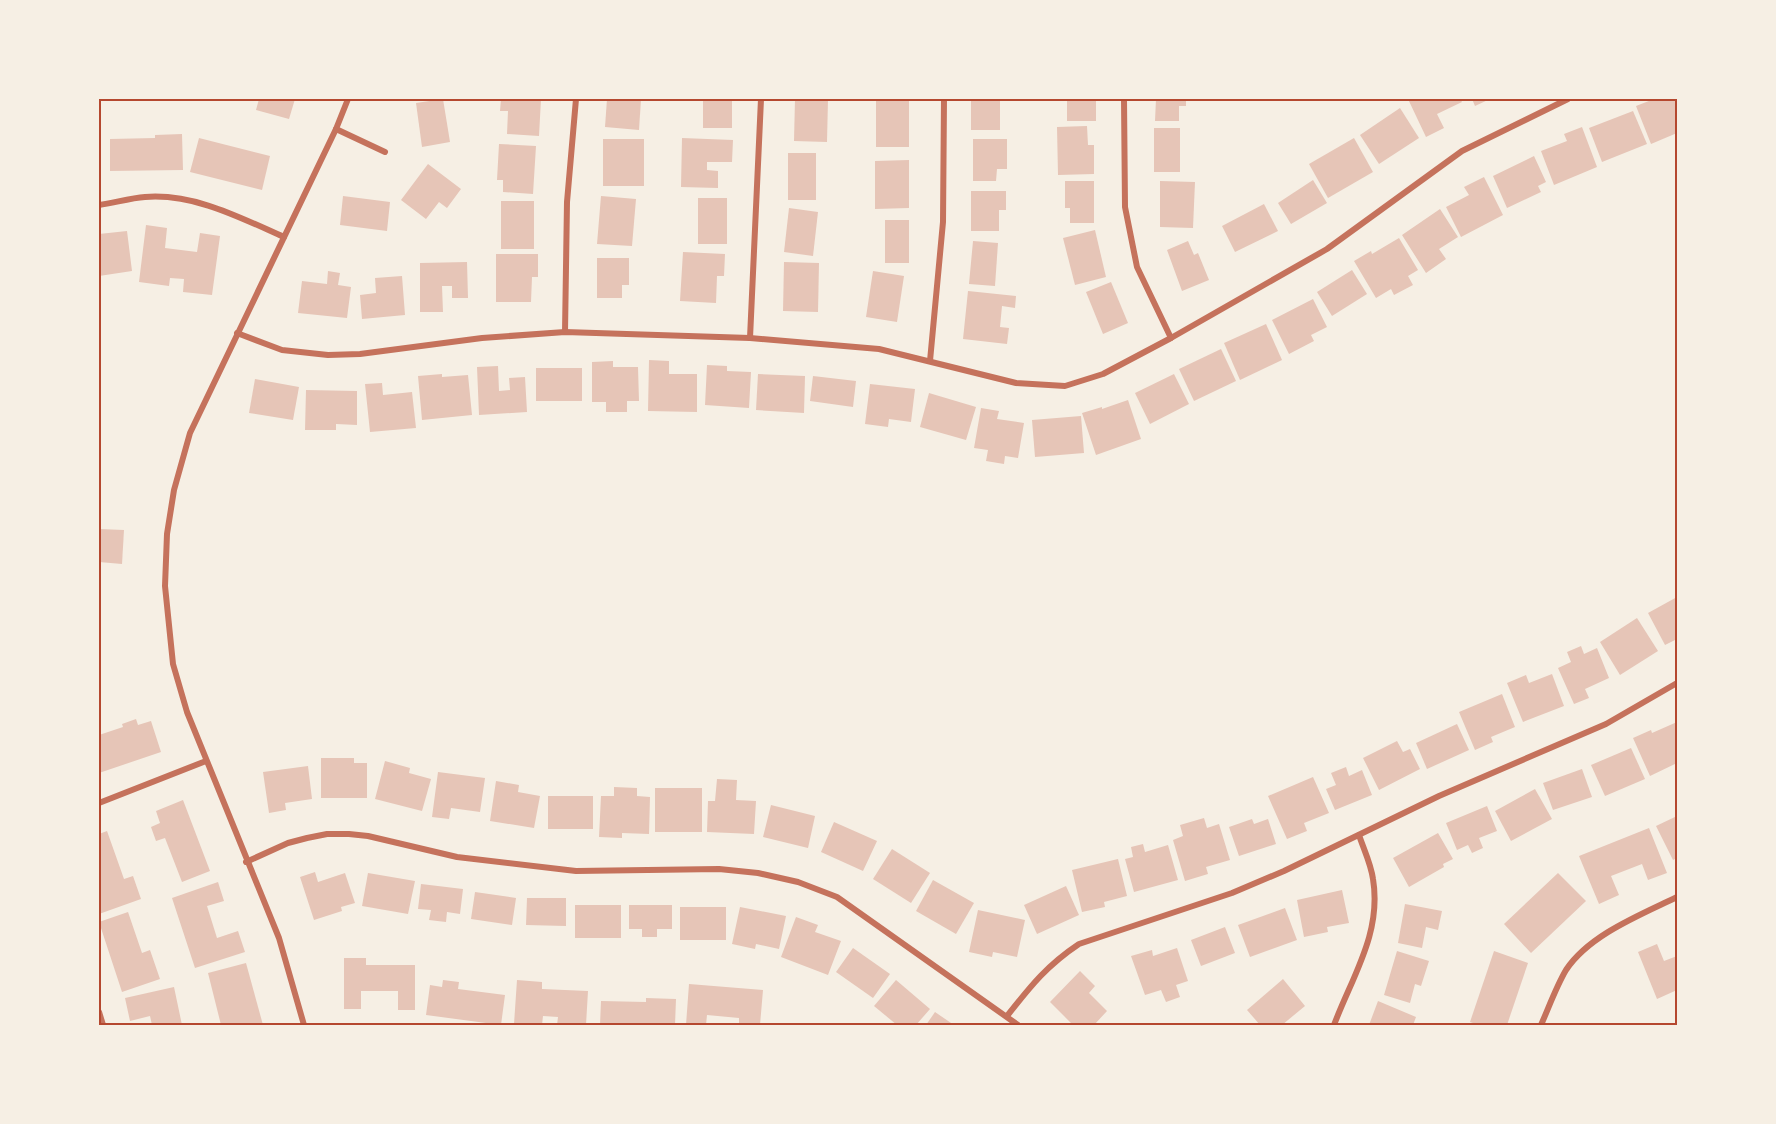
<svg xmlns="http://www.w3.org/2000/svg" width="1776" height="1124" font-family="'Golos Text',sans-serif">
	<style>
		.building { fill: #e6c5b7 }
		.lines { fill: none; stroke-linecap: round; stroke-linejoin: round }
		.minor { stroke: #c5725c; stroke-width: 6 }
		.neatline { fill: none; stroke: #b5482f; stroke-width: 2 }
	</style>
	<rect width="100%" height="100%" fill="#f6efe4"/>
	<g class="building">
		<polygon points="259,99 295,99 289,119 256,110"/>
		<polygon points="443,99 450,142 422,147 416,103"/>
		<polygon points="501,99 541,99 539,136 507,134 508,111 500,111"/>
		<polygon points="607,99 641,99 639,130 605,127"/>
		<rect x="703" y="99" width="29" height="29"/>
		<polygon points="795,99 828,99 827,142 794,141"/>
		<rect x="971" y="99" width="29" height="31"/>
		<rect x="1067" y="99" width="29" height="22"/>
		<polygon points="1156,99 1186,99 1186,106 1179,106 1179,121 1155,121"/>
		<polygon points="1408,99 1460,99 1462,102 1437,114 1444,128 1426,137"/>
		<polygon points="1472,99 1490,99 1475,106"/>
		<polygon points="1654,99 1677,99 1677,133 1651,144 1636,106"/>
		<rect x="876" y="101" width="33" height="46"/>
		<polygon points="1400,108 1419,138 1379,164 1360,135"/>
		<polygon points="1633,111 1647,144 1602,162 1589,128"/>
		<polygon points="1087,126 1088,145 1094,145 1094,174 1058,175 1057,127"/>
		<polygon points="1582,127 1597,167 1554,185 1541,151 1567,141 1564,134"/>
		<rect x="1154" y="128" width="26" height="44"/>
		<polygon points="182,134 183,170 110,171 110,139 155,138 155,135"/>
		<polygon points="199,138 270,156 262,190 190,172"/>
		<polygon points="682,138 733,140 732,162 707,162 707,170 718,171 718,188 681,187"/>
		<polygon points="1354,138 1373,172 1328,198 1309,164"/>
		<rect x="603" y="139" width="41" height="47"/>
		<polygon points="973,139 1007,139 1007,169 997,169 996,181 973,181"/>
		<polygon points="499,144 536,146 533,194 503,192 503,180 497,180"/>
		<rect x="788" y="153" width="28" height="47"/>
		<polygon points="1534,156 1546,182 1538,186 1541,192 1507,208 1493,176"/>
		<polygon points="909,160 909,208 875,209 875,161"/>
		<polygon points="428,164 461,189 447,208 439,202 426,219 401,200"/>
		<polygon points="1484,177 1503,215 1461,237 1446,207 1469,195 1464,187"/>
		<polygon points="1313,180 1327,203 1291,224 1278,203"/>
		<polygon points="1065,181 1094,181 1094,223 1070,223 1070,208 1065,208"/>
		<polygon points="1160,181 1195,182 1193,228 1160,227"/>
		<polygon points="971,191 1006,191 1006,210 999,210 999,231 971,231"/>
		<polygon points="343,196 390,202 387,231 340,225"/>
		<polygon points="601,196 636,199 632,246 597,244"/>
		<rect x="698" y="198" width="29" height="46"/>
		<rect x="501" y="201" width="33" height="48"/>
		<polygon points="1264,204 1278,231 1235,252 1222,226"/>
		<polygon points="789,208 818,212 813,256 784,252"/>
		<polygon points="1440,209 1458,237 1439,249 1446,259 1426,273 1402,235"/>
		<rect x="885" y="220" width="24" height="43"/>
		<polygon points="146,225 167,228 165,248 197,252 200,233 220,236 212,295 183,292 184,279 170,278 169,286 139,282"/>
		<polygon points="1095,230 1106,277 1075,285 1063,238"/>
		<polygon points="127,231 132,271 99,276 99,234"/>
		<polygon points="1399,238 1418,270 1408,276 1413,285 1394,295 1391,289 1376,298 1354,261 1371,251 1372,254"/>
		<polygon points="973,241 998,243 995,286 969,284"/>
		<polygon points="1188,241 1194,255 1198,253 1209,280 1182,291 1167,250"/>
		<polygon points="683,252 725,254 724,276 717,276 716,303 680,301"/>
		<polygon points="496,254 538,254 538,277 532,277 531,302 496,302"/>
		<polygon points="597,258 629,258 629,285 622,285 622,298 597,298"/>
		<polygon points="467,262 468,298 452,298 452,286 442,286 443,312 420,312 420,263"/>
		<polygon points="784,262 819,263 818,312 783,311"/>
		<polygon points="1352,270 1367,294 1332,316 1317,292"/>
		<polygon points="328,271 340,273 338,285 351,287 347,318 298,313 302,281 327,284"/>
		<polygon points="873,271 904,276 897,322 866,317"/>
		<polygon points="402,276 405,315 362,319 360,295 376,293 375,278"/>
		<polygon points="1111,282 1128,323 1103,334 1086,292"/>
		<polygon points="968,291 1016,296 1015,308 1002,306 1000,327 1009,328 1007,344 963,339"/>
		<polygon points="1313,299 1327,327 1311,335 1314,341 1289,354 1272,320"/>
		<polygon points="1266,324 1282,360 1240,380 1224,343"/>
		<polygon points="1221,349 1236,381 1194,401 1179,369"/>
		<polygon points="649,360 669,361 669,374 697,374 697,412 648,411"/>
		<polygon points="613,361 613,367 638,367 639,401 627,401 627,412 606,412 606,402 592,402 592,362"/>
		<polygon points="707,365 727,366 727,371 751,372 749,408 705,405"/>
		<polygon points="498,366 499,391 510,390 509,378 525,377 527,412 479,415 477,367"/>
		<rect x="536" y="368" width="46" height="33"/>
		<polygon points="442,374 442,377 468,375 472,415 422,420 418,376"/>
		<polygon points="758,374 805,376 804,413 756,410"/>
		<polygon points="1174,374 1189,404 1150,424 1135,393"/>
		<polygon points="813,376 856,381 853,407 810,401"/>
		<polygon points="255,379 299,387 293,420 249,413"/>
		<polygon points="382,383 383,395 412,392 416,428 370,432 365,384"/>
		<polygon points="870,384 915,389 911,422 889,419 888,427 865,424"/>
		<polygon points="306,390 357,391 357,425 336,424 336,430 305,430"/>
		<polygon points="929,393 976,407 966,440 920,427"/>
		<polygon points="1128,400 1141,439 1096,455 1082,413 1102,407 1102,409"/>
		<polygon points="981,408 999,411 997,419 1024,423 1018,458 1005,456 1004,464 986,461 988,450 974,448"/>
		<polygon points="1081,416 1084,453 1035,457 1032,420"/>
		<polygon points="99,529 124,530 122,564 99,562"/>
		<polygon points="1677,597 1677,639 1665,645 1648,613"/>
		<polygon points="1637,618 1658,651 1620,675 1600,642"/>
		<polygon points="1581,646 1584,654 1597,648 1609,678 1585,689 1589,698 1574,704 1558,668 1571,662 1567,652"/>
		<polygon points="1552,674 1564,706 1523,722 1507,683 1526,675 1529,683"/>
		<polygon points="1502,694 1515,727 1491,737 1493,742 1475,750 1459,712"/>
		<polygon points="136,719 138,725 151,721 161,752 99,773 99,735 123,727 122,724"/>
		<polygon points="1677,722 1677,763 1650,776 1633,738 1651,730 1652,733"/>
		<polygon points="1457,724 1469,750 1427,769 1416,743"/>
		<polygon points="1397,741 1403,752 1410,749 1420,769 1379,790 1363,758"/>
		<polygon points="1631,748 1645,779 1605,796 1591,765"/>
		<polygon points="321,758 354,758 354,763 367,763 367,798 321,798"/>
		<polygon points="385,761 410,768 409,773 431,779 422,811 375,799"/>
		<polygon points="308,766 312,799 285,803 286,810 269,813 263,772"/>
		<polygon points="1346,767 1349,776 1362,770 1372,795 1335,810 1326,789 1336,785 1331,773"/>
		<polygon points="1582,769 1592,797 1553,810 1543,783"/>
		<polygon points="438,772 485,778 480,812 451,808 449,819 432,817"/>
		<polygon points="1313,777 1329,813 1304,823 1307,831 1287,839 1268,796"/>
		<polygon points="717,779 737,780 736,800 756,801 754,834 707,832 708,801 715,801"/>
		<polygon points="496,781 519,785 518,792 540,796 534,828 490,821"/>
		<polygon points="614,787 637,788 637,796 650,797 649,834 622,833 622,838 599,837 601,796 614,796"/>
		<rect x="655" y="788" width="47" height="44"/>
		<polygon points="1535,789 1552,819 1511,841 1495,811"/>
		<rect x="548" y="796" width="45" height="33"/>
		<polygon points="183,800 210,871 182,882 165,838 156,841 151,827 160,823 156,811"/>
		<polygon points="771,805 815,816 808,848 763,837"/>
		<polygon points="1487,806 1497,831 1479,838 1483,848 1472,853 1468,845 1457,850 1446,823"/>
		<polygon points="1677,816 1677,858 1673,860 1656,826"/>
		<polygon points="1204,818 1207,828 1219,824 1230,860 1206,867 1208,874 1185,881 1173,840 1183,836 1180,825"/>
		<polygon points="1252,819 1254,824 1268,819 1276,844 1239,856 1229,827"/>
		<polygon points="834,822 877,841 863,871 821,852"/>
		<polygon points="1649,828 1667,873 1648,880 1642,864 1611,876 1619,895 1599,904 1579,856"/>
		<polygon points="107,831 124,879 133,876 141,899 99,914 99,834"/>
		<polygon points="1438,833 1453,859 1443,864 1444,867 1409,887 1393,858"/>
		<polygon points="1143,844 1145,852 1168,845 1178,880 1134,892 1125,859 1133,857 1131,847"/>
		<polygon points="892,849 930,873 911,903 873,879"/>
		<polygon points="1118,859 1127,896 1104,902 1105,907 1082,912 1072,870"/>
		<polygon points="315,872 318,882 345,873 355,903 341,907 342,911 314,920 300,877"/>
		<polygon points="368,873 415,881 408,914 362,906"/>
		<polygon points="1558,873 1586,901 1531,953 1504,924"/>
		<polygon points="933,880 974,903 956,934 916,911"/>
		<polygon points="218,882 224,901 207,906 217,938 238,931 245,952 195,968 172,898"/>
		<polygon points="421,884 463,889 460,914 447,912 446,922 429,920 431,910 418,909"/>
		<polygon points="1066,886 1079,915 1037,934 1024,905"/>
		<polygon points="1342,890 1349,923 1327,927 1328,932 1304,937 1297,900"/>
		<polygon points="475,892 516,898 512,925 471,919"/>
		<polygon points="527,898 566,898 566,926 526,925"/>
		<polygon points="1405,904 1442,911 1438,930 1426,927 1422,948 1398,943"/>
		<rect x="575" y="905" width="46" height="33"/>
		<polygon points="629,905 672,905 672,929 657,929 657,937 642,937 642,929 629,929"/>
		<rect x="680" y="907" width="46" height="33"/>
		<polygon points="740,907 786,916 779,949 756,944 755,949 732,944"/>
		<polygon points="1285,908 1297,940 1250,957 1238,925"/>
		<polygon points="978,910 1025,920 1017,957 993,952 992,957 969,952"/>
		<polygon points="128,912 142,953 150,950 160,979 122,992 99,922"/>
		<polygon points="796,917 818,925 815,932 841,941 828,975 781,957"/>
		<polygon points="1225,927 1235,953 1201,966 1191,940"/>
		<polygon points="1657,944 1664,961 1677,956 1677,990 1657,999 1638,952"/>
		<polygon points="853,948 890,974 873,998 836,972"/>
		<polygon points="1177,948 1188,981 1176,985 1180,997 1166,1002 1161,990 1145,995 1131,956 1152,950 1153,956"/>
		<polygon points="1397,951 1429,961 1421,986 1415,984 1410,1003 1384,995"/>
		<polygon points="1494,951 1528,963 1507,1025 1479,1025 1470,1022"/>
		<polygon points="344,958 366,958 366,965 415,965 415,1010 398,1010 398,991 361,991 361,1009 344,1009"/>
		<polygon points="246,963 263,1025 221,1025 208,973"/>
		<polygon points="1080,971 1095,986 1089,993 1107,1011 1094,1025 1073,1025 1050,1002"/>
		<polygon points="1283,979 1305,1006 1282,1025 1260,1025 1247,1010"/>
		<polygon points="443,980 459,982 458,989 505,995 501,1025 426,1015 430,985 442,987"/>
		<polygon points="517,980 542,982 542,989 588,991 586,1025 557,1025 558,1017 543,1016 542,1025 514,1024"/>
		<polygon points="896,980 930,1009 916,1025 897,1025 874,1006"/>
		<polygon points="689,984 763,990 760,1025 739,1025 739,1018 707,1015 706,1025 686,1025"/>
		<polygon points="174,987 182,1025 152,1025 150,1016 130,1021 125,998"/>
		<polygon points="646,998 676,999 675,1025 600,1025 601,1001 646,1002"/>
		<polygon points="1378,1001 1416,1017 1413,1025 1369,1025"/>
		<polygon points="935,1012 954,1025 926,1025"/>
	</g>
	<g class="lines">
		<g class="minor">
			<polyline points="1124,99 1125,207 1137,267 1171,338"/>
			<polyline points="336,129 385,152"/>
			<path d="M 99,205 C 114,203 130,198 145,197 C 194,193 241,218 284,237"/>
			<polyline points="565,332 567,202 576,99"/>
			<polyline points="237,333 282,350 328,355 360,354 482,338 565,332 750,338 879,349 1016,383 1065,386 1103,374 1171,338 1327,249 1462,151 1568,99"/>
			<polyline points="750,338 761,99"/>
			<polyline points="930,361 943,222 944,99"/>
			<polyline points="99,803 206,761"/>
			<polyline points="246,862 288,843 307,838 327,834 349,834 368,836 457,857 576,871 719,869 758,873 798,882 837,897 1018,1025"/>
			<polyline points="99,1012 103,1025"/>
			<path d="M 1007,1016 C 1030,987 1046,966 1079,944 L 1232,893 L 1284,871 L 1439,796 L 1606,724 L 1677,683"/>
			<polyline points="304,1025 279,938 187,712 173,664 165,586 167,534 174,490 190,433 336,129 348,99"/>
			<path d="M 1334,1025 C 1352,977 1382,933 1373,879 C 1371,864 1364,850 1359,835"/>
			<path d="M 1541,1025 C 1549,1007 1556,987 1566,970 C 1589,935 1640,915 1677,897"/>
		</g>
	</g>
	<rect width="1776" height="1124" fill="none" stroke="#f6efe4" stroke-width="201"/>
	<rect x="100" y="100" width="1576" height="924" class="neatline"/>
</svg>
